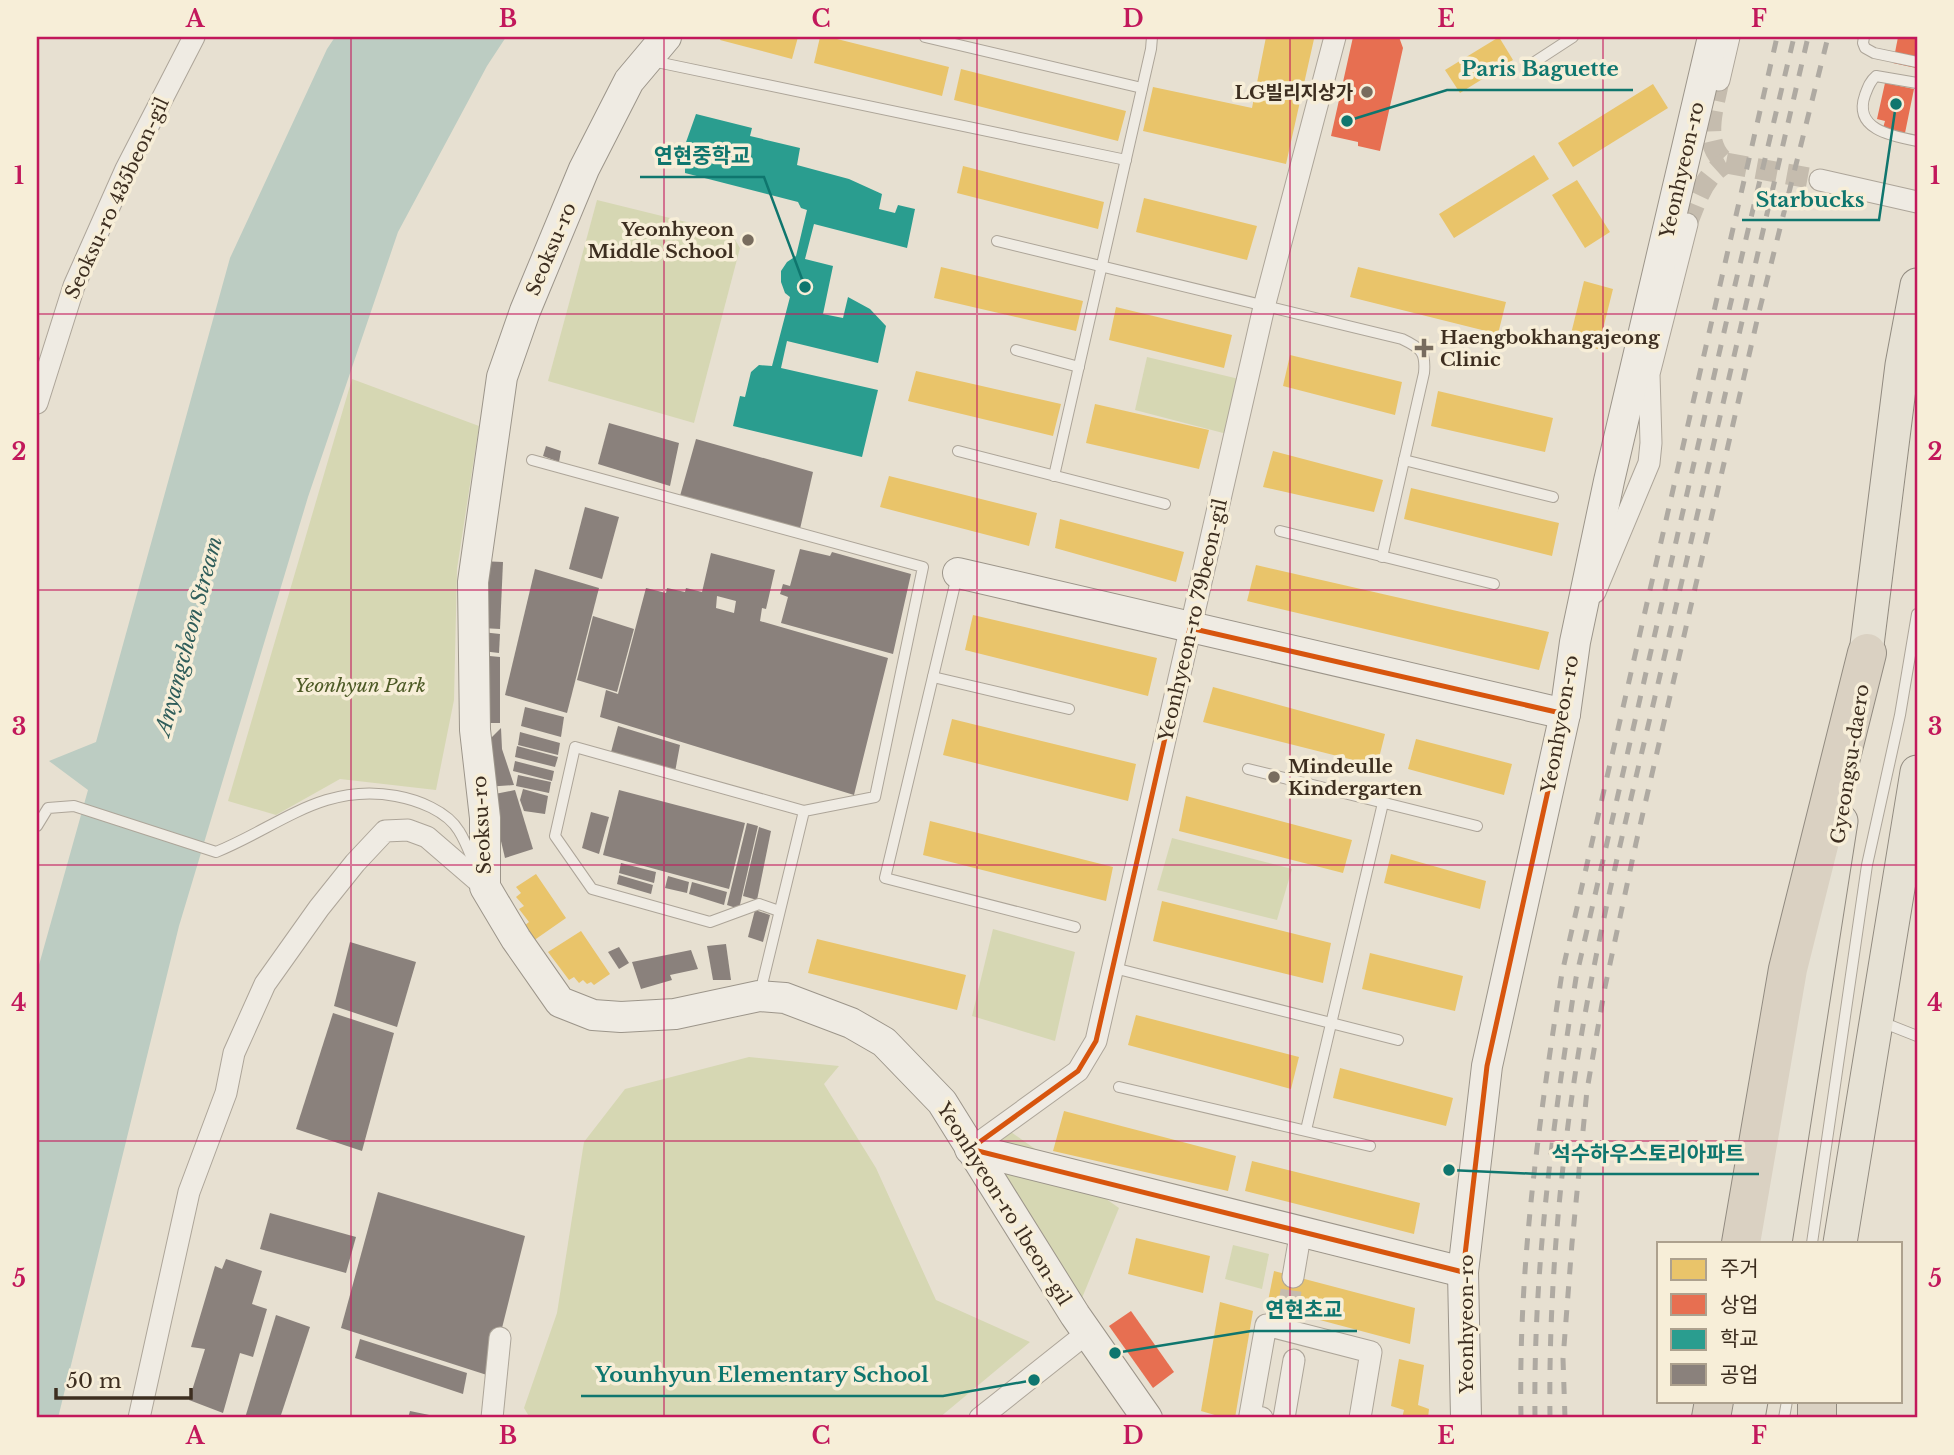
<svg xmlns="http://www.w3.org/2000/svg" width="1954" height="1455" font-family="'Libre Baskerville','Noto Sans KR',serif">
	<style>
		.green { fill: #d6d7b3 }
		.water { fill: #bcccc2 }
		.homes { fill: #e9c46a }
		.shops { fill: #e76f51 }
		.schools { fill: #2a9d8f }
		.industry { fill: #8a817c; fill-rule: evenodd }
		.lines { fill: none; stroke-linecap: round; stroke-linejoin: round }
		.street-tunnel { stroke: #c5bcae; stroke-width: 21; stroke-dasharray: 21 10; stroke-linecap: butt }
		.lane-casing { stroke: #ada599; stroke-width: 12 }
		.street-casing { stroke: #ada599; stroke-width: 23 }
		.secondary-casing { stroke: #9c958a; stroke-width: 32 }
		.primary-casing { stroke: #928b80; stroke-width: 35 }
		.highway-casing { stroke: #928b80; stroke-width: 40 }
		.lane { stroke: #efebe3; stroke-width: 10 }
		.street { stroke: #efebe3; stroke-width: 21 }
		.secondary { stroke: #efebe3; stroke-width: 30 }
		.primary { stroke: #e6e1d4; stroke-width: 33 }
		.highway { stroke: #dad1c2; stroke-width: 38 }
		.rail { stroke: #afaaa2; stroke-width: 5; stroke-dasharray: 12 12; stroke-linecap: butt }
		.marked { fill: none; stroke: #d7550e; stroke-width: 5; stroke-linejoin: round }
		.grid { fill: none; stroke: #c2185b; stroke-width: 2; stroke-opacity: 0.55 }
		.poi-dot { fill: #786c5e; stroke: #f7eed8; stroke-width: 2.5 }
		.labels { text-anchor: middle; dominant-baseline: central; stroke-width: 7; stroke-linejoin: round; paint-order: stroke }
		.poi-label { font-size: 19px; font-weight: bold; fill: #3d2e20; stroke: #f7eed8; text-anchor: end }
		.street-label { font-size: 19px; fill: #3d2e20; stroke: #f7eed8 }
		.park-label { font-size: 19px; font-style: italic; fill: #4d5a26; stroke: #f7eed8 }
		.water-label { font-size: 21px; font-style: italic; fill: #2f5d5a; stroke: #f7eed8 }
		.leader { fill: none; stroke: #0f766e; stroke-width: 2.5 }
		.callout-dot { fill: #0f766e; stroke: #f7eed8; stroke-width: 2.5 }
		.callout-label { font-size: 21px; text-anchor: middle; font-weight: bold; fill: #0f766e; stroke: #f7eed8; stroke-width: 7; stroke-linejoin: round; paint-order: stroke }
		.neatline { fill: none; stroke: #c2185b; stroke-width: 2.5 }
		.grid-label { font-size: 23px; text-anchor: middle; font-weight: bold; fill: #c2185b }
	</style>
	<rect width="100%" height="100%" fill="#e7e0d1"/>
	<g class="green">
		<polygon points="597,200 731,233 740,248 694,423 548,381"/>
		<polygon points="1147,357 1239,379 1227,434 1135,410"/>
		<polygon points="352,379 479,426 457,569 454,700 436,790 340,779 276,815 228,801"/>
		<polygon points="1172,838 1292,869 1277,920 1157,890"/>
		<polygon points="993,929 1075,952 1055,1041 972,1016"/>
		<polygon points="749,1057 839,1066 824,1084 876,1168 936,1300 1030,1342 939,1418 530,1418 524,1408 557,1313 584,1142 625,1089"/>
		<polygon points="1001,1125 1119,1208 1075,1315 970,1149"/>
		<polygon points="1233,1245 1269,1254 1262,1289 1225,1279"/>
	</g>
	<polygon class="water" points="335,37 506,37 487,66 398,232 308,497 179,926 58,1418 37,1418 37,972 88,790 49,761 96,742 230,258 327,49"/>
	<g class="homes">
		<polygon points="721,37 798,37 792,59 720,40"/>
		<polygon points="820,37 829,37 949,67 942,96 814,63"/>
		<polygon points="1266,37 1314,39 1286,164 1143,131 1153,87 1252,108"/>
		<polygon points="1499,37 1513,60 1460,93 1445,70"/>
		<polygon points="961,69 1126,111 1118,141 954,100"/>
		<polygon points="1653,84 1668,108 1573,167 1558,143"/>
		<polygon points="1534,155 1549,179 1454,238 1439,214"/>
		<polygon points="963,166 1104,202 1098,229 957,193"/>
		<polygon points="1577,180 1610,232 1585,248 1552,195"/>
		<polygon points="1144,198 1257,226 1247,260 1136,232"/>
		<polygon points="941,267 1083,301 1076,331 934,298"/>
		<polygon points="1358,267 1506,302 1498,334 1350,297"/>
		<polygon points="1584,281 1613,289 1598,349 1569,342"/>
		<polygon points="1116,307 1232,335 1224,368 1109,340"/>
		<polygon points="1290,355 1402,382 1395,415 1283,386"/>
		<polygon points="916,371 1061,404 1053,436 908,401"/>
		<polygon points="1438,391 1553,418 1545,452 1431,426"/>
		<polygon points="1095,404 1209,430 1199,469 1086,443"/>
		<polygon points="1273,451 1383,480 1374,512 1263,487"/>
		<polygon points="889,476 1037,513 1029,546 880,507"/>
		<polygon points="1411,488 1559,523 1552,556 1404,519"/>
		<polygon points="1060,519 1184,552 1176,582 1055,548"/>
		<polygon points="1256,565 1549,632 1539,670 1247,601"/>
		<polygon points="973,615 1157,658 1148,696 965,650"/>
		<polygon points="1213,687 1385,734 1377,766 1203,722"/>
		<polygon points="952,719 1136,764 1128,801 943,755"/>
		<polygon points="1416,739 1512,764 1504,795 1408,769"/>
		<polygon points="1186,796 1352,840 1343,873 1179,831"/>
		<polygon points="930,821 1113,867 1106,901 923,855"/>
		<polygon points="1391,854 1486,881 1480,909 1384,883"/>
		<polygon points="536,874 566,918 533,941 523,927 529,922 519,909 524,906 516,897 521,893 516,887"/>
		<polygon points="1162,901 1331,943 1323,983 1153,941"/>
		<polygon points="581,931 610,974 594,985 591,982 587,984 583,980 579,983 574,977 569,980 548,952"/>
		<polygon points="817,939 966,975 957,1010 808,973"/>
		<polygon points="1370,953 1463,976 1455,1011 1362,989"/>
		<polygon points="1136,1015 1299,1057 1291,1089 1128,1045"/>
		<polygon points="1340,1068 1453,1098 1446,1126 1333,1098"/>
		<polygon points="1064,1111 1236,1156 1228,1191 1053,1151"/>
		<polygon points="1252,1161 1420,1203 1414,1234 1245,1191"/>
		<polygon points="1136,1238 1210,1256 1203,1293 1128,1274"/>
		<polygon points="1274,1271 1415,1308 1410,1344 1267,1306"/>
		<polygon points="1220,1302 1253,1311 1235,1418 1225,1418 1201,1411"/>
		<polygon points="1399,1359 1424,1365 1418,1405 1429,1409 1428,1418 1402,1418 1404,1410 1391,1406"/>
	</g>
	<g class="shops">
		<polygon points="1353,37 1399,37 1403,48 1380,151 1358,146 1358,142 1331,136"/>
		<polygon points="1898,37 1917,37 1916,68 1893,63"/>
		<polygon points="1885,83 1914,89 1905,133 1883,128 1885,121 1877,119"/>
		<polygon points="1131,1311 1174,1372 1153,1388 1109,1326"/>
	</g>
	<polygon class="schools" points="696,114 752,128 750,136 800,148 797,165 849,179 882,194 879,209 895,213 898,205 915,209 907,248 814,224 805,259 833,266 823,314 843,318 848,297 870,309 886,326 878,363 787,341 781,368 878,390 862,457 733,426 740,396 745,397 751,372 759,365 772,366 790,297 785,293 781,282 781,271 787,262 796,256 807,210 801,208 798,202 685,173 685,145"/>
	<g class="industry">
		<polygon points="609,423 679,443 670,486 598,464"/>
		<polygon points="696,439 813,472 800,529 680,496"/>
		<polygon points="546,446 561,451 559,462 543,456"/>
		<polygon points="585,507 619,517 602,579 569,569"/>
		<polygon points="800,549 830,556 832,552 911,574 893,654 781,623 788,597 780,594 783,584 790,586"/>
		<path d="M 711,553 L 775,570 L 766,609 L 762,608 L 760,621 L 888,658 L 854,795 L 600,717 L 606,690 L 618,694 L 646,588 L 666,593 L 667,588 L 685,592 L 686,588 L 702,592 ZM 717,596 L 736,601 L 734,613 L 716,608 Z"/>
		<polygon points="480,561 503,562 500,629 482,628"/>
		<polygon points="535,569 599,588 567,713 505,695"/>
		<polygon points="593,616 634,629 617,692 577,680"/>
		<polygon points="482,632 500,634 499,653 482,651"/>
		<polygon points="479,655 500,657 500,723 478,723"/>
		<polygon points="525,707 564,717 561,737 521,726"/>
		<polygon points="618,726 680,745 675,772 611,752"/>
		<polygon points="501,728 502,749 514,785 485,787 480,749"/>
		<polygon points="520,732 560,743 558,755 518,745"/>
		<polygon points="517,746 558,757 555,767 515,757"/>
		<polygon points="515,761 554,771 552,781 513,771"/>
		<polygon points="518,775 551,782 549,793 516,786"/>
		<polygon points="523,789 548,796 545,814 524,811 520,800"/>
		<polygon points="515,790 533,849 505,858 490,795"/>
		<polygon points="619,790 745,823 729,889 603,855"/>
		<polygon points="591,812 609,817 599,854 582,848"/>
		<polygon points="747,823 758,826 739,909 727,905"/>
		<polygon points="759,827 771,831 757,900 743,896"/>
		<polygon points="621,863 656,872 654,883 619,873"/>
		<polygon points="619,875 653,885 651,894 617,884"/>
		<polygon points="668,876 689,882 687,893 665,888"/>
		<polygon points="692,882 727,892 724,905 689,894"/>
		<polygon points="755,910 770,915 763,942 748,937"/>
		<polygon points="350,942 416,962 397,1027 334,1006"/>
		<polygon points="726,944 731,980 713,980 707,946"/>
		<polygon points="619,947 629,963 619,969 608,952"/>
		<polygon points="691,950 698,969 670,975 672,980 641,989 632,962"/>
		<polygon points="333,1013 394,1033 362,1151 296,1129"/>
		<polygon points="378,1192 525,1236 490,1376 341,1328"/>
		<polygon points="270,1213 356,1237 346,1273 260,1249"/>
		<polygon points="226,1259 262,1271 252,1304 267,1309 253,1357 240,1353 223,1413 189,1400 205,1349 191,1347 215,1266 222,1269"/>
		<polygon points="276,1315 310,1327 280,1418 245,1418"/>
		<polygon points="360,1339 467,1373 463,1394 355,1358"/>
		<polygon points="410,1411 439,1417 439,1418 408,1418"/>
	</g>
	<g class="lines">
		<g class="street-tunnel">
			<path d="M 1719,80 C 1714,108 1700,143 1726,163"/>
			<polyline points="1726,163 1820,180"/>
			<path d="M 1687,224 C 1696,201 1704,175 1726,163"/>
			<polyline points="1288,1311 1293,1277"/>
		</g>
		<g class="lane-casing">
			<g id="lane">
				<polyline points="925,37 1142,88"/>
				<polyline points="1864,37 1863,43 1865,48 1874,53 1917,62"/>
				<polyline points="652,61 1126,160"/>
				<polyline points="1527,67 1573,37"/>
				<path d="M 1917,83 L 1876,76 C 1870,81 1868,87 1865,95 C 1853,129 1891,136 1917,141"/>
				<path d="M 997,241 L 1402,339 C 1421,348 1426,352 1424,373 L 1382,557"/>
				<polyline points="1016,350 1079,367"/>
				<polyline points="958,451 1165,504"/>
				<polyline points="532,460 923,567 875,797 804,811 760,993"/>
				<polyline points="1404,460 1553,497"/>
				<polyline points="1054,476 1151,49 1152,37"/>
				<polyline points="1280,531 1494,584"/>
				<polyline points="957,576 885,878 1075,927"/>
				<polyline points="933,677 1069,709"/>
				<polyline points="1248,769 1477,826"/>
				<path d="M 37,826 L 48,808 L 74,806 L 216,852 C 278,827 324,782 396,796 C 418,800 447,811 459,831 C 466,842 470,854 475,866"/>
				<polyline points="779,911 759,904 710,922 592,889 555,836 575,747 804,811"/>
				<polyline points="1114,968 1398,1040"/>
				<polyline points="1879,1021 1917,1036"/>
				<polyline points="1119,1087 1370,1146"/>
				<polyline points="1306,1130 1383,803"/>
				<polyline points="1812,1243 1867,865 1900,715 1917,614"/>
				<polyline points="1784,1418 1787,1401"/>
			</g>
		</g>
		<g class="street-casing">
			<g id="street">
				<polyline points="1719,80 1729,37"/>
				<polyline points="1820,180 1917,202"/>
				<polyline points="37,403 74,286 126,169 194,37"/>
				<polyline points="1595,592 1649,463 1651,443 1649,374 1687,224"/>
				<polyline points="970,1149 1078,1071 1096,1041 1264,307 1335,37"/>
				<polyline points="1293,1277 1301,1230"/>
				<polyline points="139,1418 189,1192 226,1093 234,1053 265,984 319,908 355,863 385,831 408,830 427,837 485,887"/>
				<polyline points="492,1418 500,1338"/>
				<polyline points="980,1418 1087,1333"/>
				<polyline points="1262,1418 1250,1415 1266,1325 1371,1352 1360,1418"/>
				<polyline points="1284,1418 1294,1360"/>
			</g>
		</g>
		<g class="secondary-casing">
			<g id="secondary">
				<polyline points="666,37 629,81 584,169 525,311 502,377 473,582 475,730 485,818 485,887 516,939 560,1002 593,1015 621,1017 675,1014 759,996 785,998 851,1023 884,1042 942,1102 1075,1315 1147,1418"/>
				<polyline points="958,573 1565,714"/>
				<polyline points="970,1149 1463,1272"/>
				<polyline points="1466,1418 1463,1272 1487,1066 1565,714 1575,642 1609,481 1713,37"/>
			</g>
		</g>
		<g class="primary-casing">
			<g id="primary">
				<polyline points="1863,677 1902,365 1917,285"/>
				<polyline points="1775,1243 1841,821"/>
				<polyline points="1840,1243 1917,772"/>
				<polyline points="1748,1418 1751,1401"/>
			</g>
		</g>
		<g class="highway-casing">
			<g id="highway">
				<polyline points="1741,1243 1788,969 1867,653"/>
				<polyline points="1711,1418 1714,1401"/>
				<polyline points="1817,1418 1817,1401"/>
			</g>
		</g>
		<use href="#lane" class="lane"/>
		<use href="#street" class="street"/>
		<use href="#secondary" class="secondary"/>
		<use href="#primary" class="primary"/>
		<use href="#highway" class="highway"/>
		<g class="rail">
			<path d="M 1521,1418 C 1518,1267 1539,1122 1562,973 L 1777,37"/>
			<path d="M 1535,1418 C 1533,1270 1553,1124 1576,978 L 1730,306 L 1794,37"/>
			<path d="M 1550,1418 C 1548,1276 1564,1122 1591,982 C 1611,878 1637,774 1661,671 C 1710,460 1759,248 1808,37"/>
			<polyline points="1565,1418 1563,1359 1572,1243 1587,1090 1605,987 1636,843 1759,312 1828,37"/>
		</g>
	</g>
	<path class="marked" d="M 1190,628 L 1565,714 L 1487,1066 L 1463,1272 L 970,1149 L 1078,1071 L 1096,1041 Z"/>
	<path class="grid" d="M 351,37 L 351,1418M 664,37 L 664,1418M 977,37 L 977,1418M 1290,37 L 1290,1418M 1603,37 L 1603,1418M 37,314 L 1917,314M 37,590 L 1917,590M 37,865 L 1917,865M 37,1141 L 1917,1141"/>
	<g class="poi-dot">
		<circle cx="1367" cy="92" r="7"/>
		<circle cx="748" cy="240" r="7"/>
		<path d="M1420.5 337.5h7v7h7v7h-7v7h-7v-7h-7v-7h7z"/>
		<circle cx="1274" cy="777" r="7"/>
	</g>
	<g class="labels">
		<g class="poi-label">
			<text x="1353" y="92">LG빌리지상가</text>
			<text x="734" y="229">Yeonhyeon<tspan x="734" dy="22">Middle School</tspan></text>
			<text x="1440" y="337" text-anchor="start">Haengbokhangajeong<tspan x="1440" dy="22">Clinic</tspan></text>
			<text x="1288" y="766" text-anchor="start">Mindeulle<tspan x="1288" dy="22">Kindergarten</tspan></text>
		</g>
		<g class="street-label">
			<text transform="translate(1682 170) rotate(-77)">Yeonhyeon-ro</text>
			<text transform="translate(117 198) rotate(-65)">Seoksu-ro 435beon-gil</text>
			<text transform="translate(551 249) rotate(-67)">Seoksu-ro</text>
			<text transform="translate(1193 620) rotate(-77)">Yeonhyeon-ro 79beon-gil</text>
			<text transform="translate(1560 724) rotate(-80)">Yeonhyeon-ro</text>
			<text transform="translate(1850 764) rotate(-81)">Gyeongsu-daero</text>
			<text transform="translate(482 825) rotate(-93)">Seoksu-ro</text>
			<text transform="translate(1004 1204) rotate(58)">Yeonhyeon-ro 1beon-gil</text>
			<text transform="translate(1466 1324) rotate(-90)">Yeonhyeon-ro</text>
		</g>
		<g class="park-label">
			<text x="360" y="685">Yeonhyun Park</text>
		</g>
		<g class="water-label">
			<text transform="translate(189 636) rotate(-75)">Anyangcheon Stream</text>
		</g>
	</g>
	<path class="leader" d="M1347 121L1447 90H1633M805 287L764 177H640M1896 104L1879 220H1742M1449 1170L1538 1174H1759M1115 1353L1251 1331H1357M1034 1380L943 1396H581"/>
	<g class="callout-dot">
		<circle cx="1347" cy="121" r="7"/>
		<circle cx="805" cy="287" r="7"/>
		<circle cx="1896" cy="104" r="7"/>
		<circle cx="1449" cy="1170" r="7"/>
		<circle cx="1115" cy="1353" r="7"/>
		<circle cx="1034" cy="1380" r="7"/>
	</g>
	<g class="callout-label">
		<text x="1540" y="76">Paris Baguette</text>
		<text x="702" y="163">연현중학교</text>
		<text x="1810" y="207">Starbucks</text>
		<text x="1648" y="1161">석수하우스토리아파트</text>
		<text x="1304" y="1317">연현초교</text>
		<text x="762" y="1382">Younhyun Elementary School</text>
	</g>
	<rect width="1954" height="1455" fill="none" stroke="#f7eed8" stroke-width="77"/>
	<rect x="1657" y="1242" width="245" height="161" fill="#f7eed8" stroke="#ada18e" stroke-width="2"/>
	<rect x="1671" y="1259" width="35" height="21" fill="#e9c46a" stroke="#ada18e" stroke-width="2"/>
	<text x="1720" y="1276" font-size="21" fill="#3d2e20">주거</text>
	<rect x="1671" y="1294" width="35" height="21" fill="#e76f51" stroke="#ada18e" stroke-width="2"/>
	<text x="1720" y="1312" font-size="21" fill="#3d2e20">상업</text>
	<rect x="1671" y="1329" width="35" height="21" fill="#2a9d8f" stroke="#ada18e" stroke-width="2"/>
	<text x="1720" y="1346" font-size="21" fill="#3d2e20">학교</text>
	<rect x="1671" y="1364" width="35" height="21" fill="#8a817c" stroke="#ada18e" stroke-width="2"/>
	<text x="1720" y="1382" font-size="21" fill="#3d2e20">공업</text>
	<path d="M56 1388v10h135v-10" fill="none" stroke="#3d2e20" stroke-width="3.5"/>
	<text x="66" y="1388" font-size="21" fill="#3d2e20" stroke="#f7eed8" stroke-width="5" paint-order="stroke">50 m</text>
	<rect x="38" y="38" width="1878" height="1378" class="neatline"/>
	<g class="grid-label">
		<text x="195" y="27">A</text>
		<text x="508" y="27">B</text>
		<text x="821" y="27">C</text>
		<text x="1133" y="27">D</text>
		<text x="1446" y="27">E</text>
		<text x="1759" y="27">F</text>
		<text x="19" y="184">1</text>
		<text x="1935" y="184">1</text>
		<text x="19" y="460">2</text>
		<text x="1935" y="460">2</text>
		<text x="19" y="735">3</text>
		<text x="1935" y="735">3</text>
		<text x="19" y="1011">4</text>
		<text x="1935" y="1011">4</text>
		<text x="19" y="1287">5</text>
		<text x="1935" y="1287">5</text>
		<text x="195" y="1444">A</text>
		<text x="508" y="1444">B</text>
		<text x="821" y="1444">C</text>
		<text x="1133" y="1444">D</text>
		<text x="1446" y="1444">E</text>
		<text x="1759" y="1444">F</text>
	</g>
</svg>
